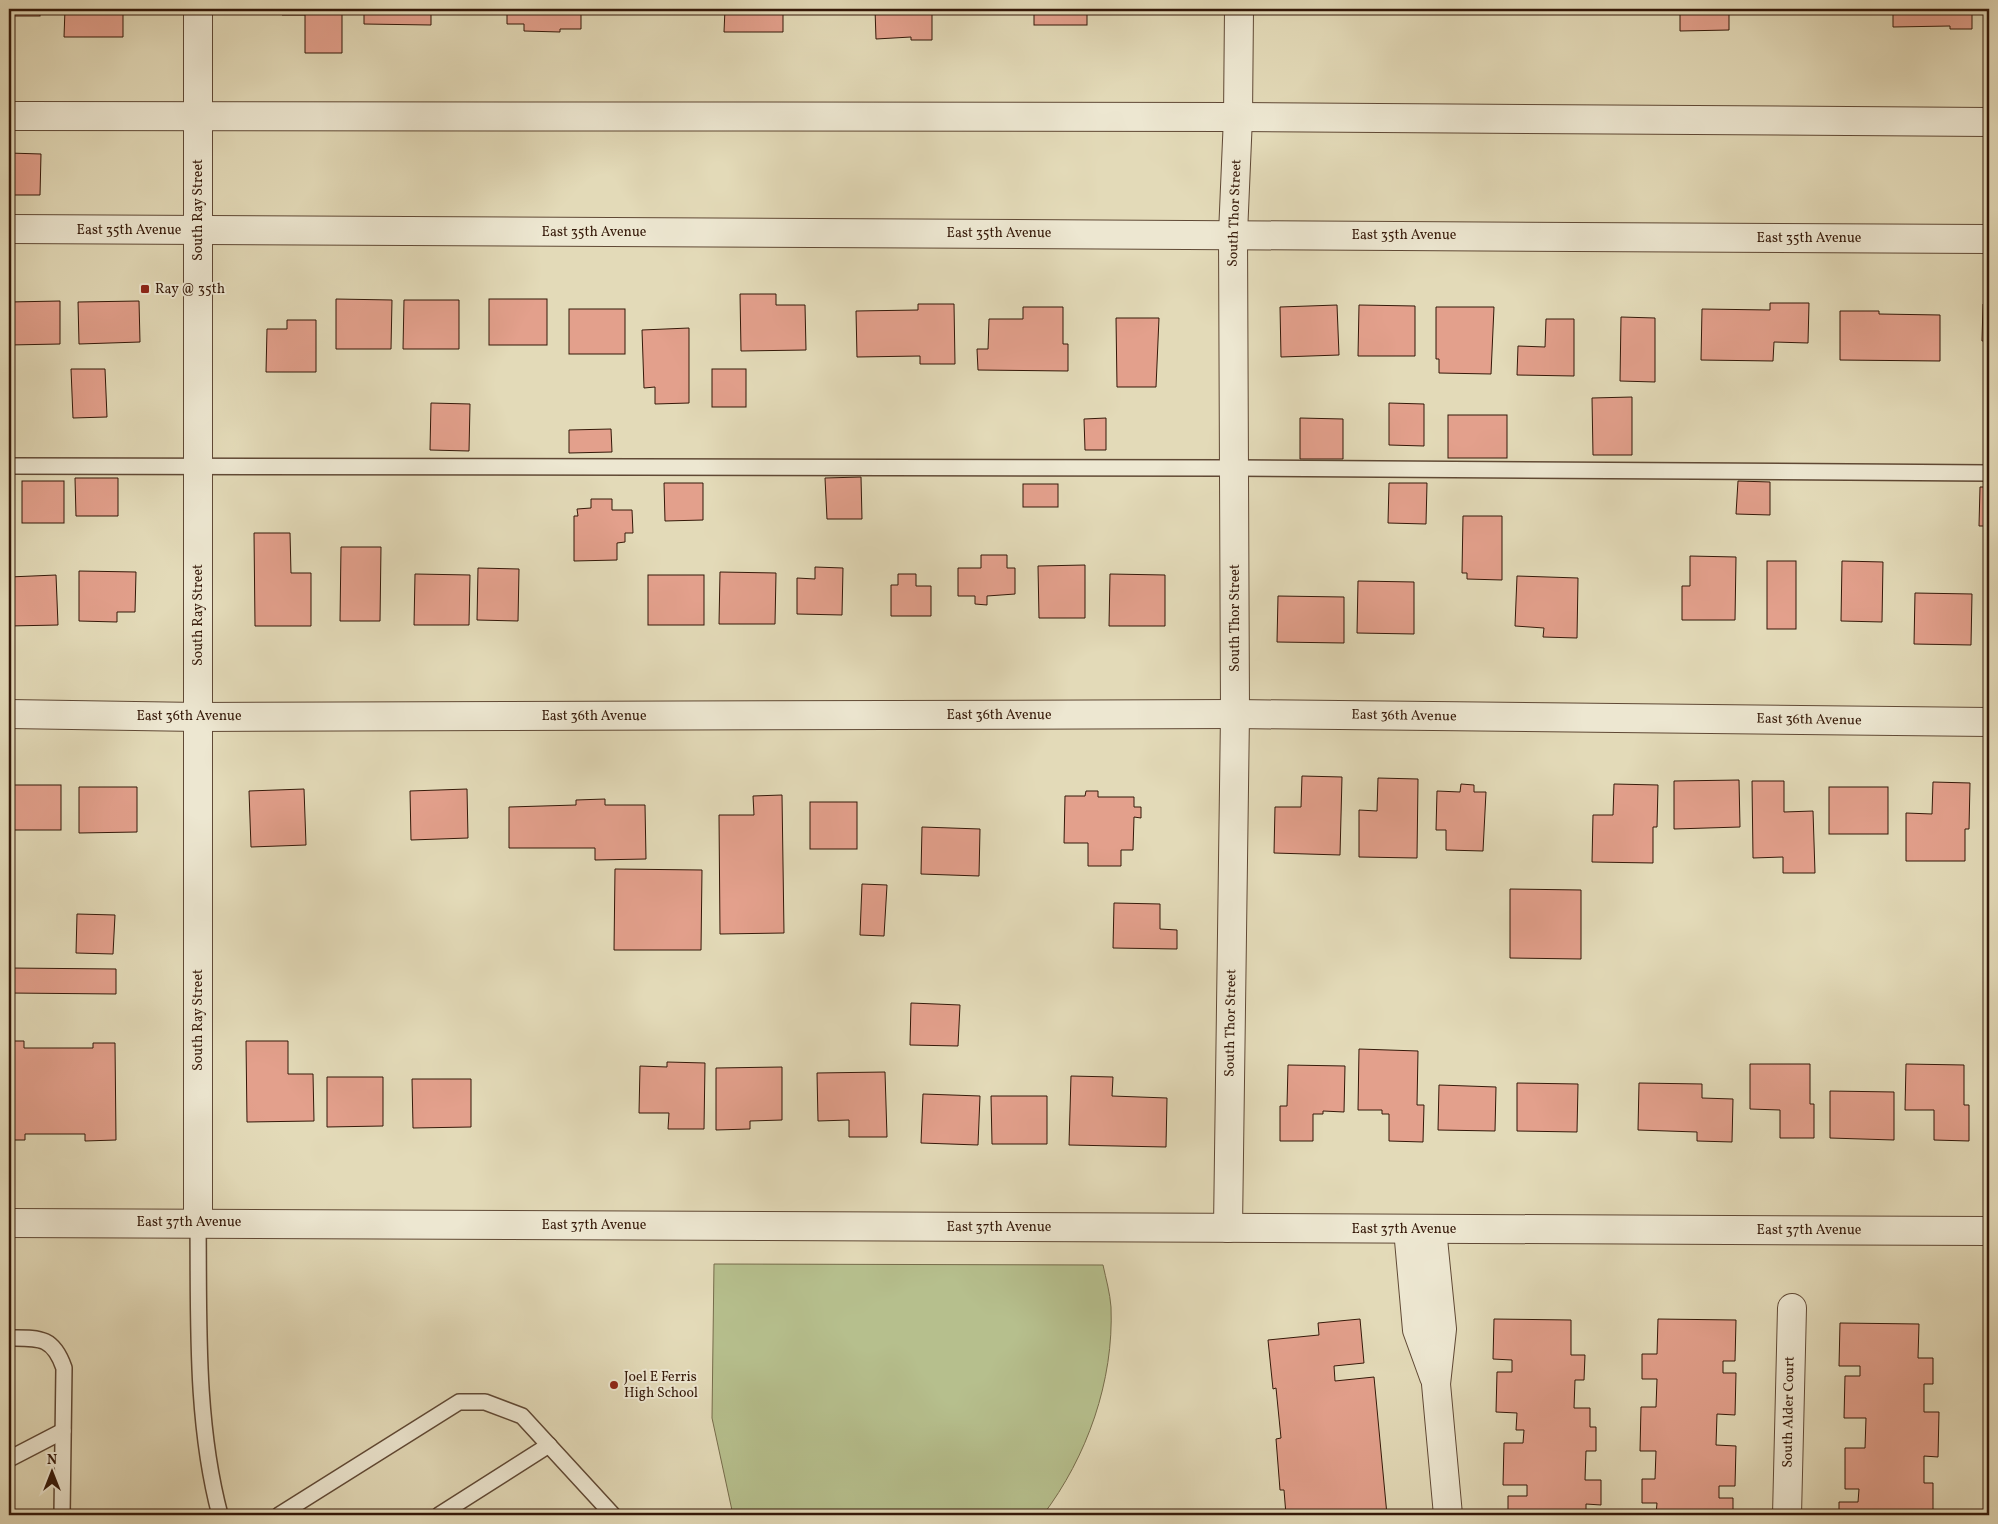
<svg xmlns="http://www.w3.org/2000/svg" width="1998" height="1524" font-family="Vollkorn,serif">
	<style>
		.green { fill: #b6bf8d; stroke: #766c4b }
		.building { fill: #e3a08c; stroke: #351909 }
		.lines { fill: none; stroke-linecap: round; stroke-linejoin: round }
		.service-casing { stroke: #604935; stroke-width: 18 }
		.minor-casing { stroke: #604935; stroke-width: 30 }
		.tertiary-casing { stroke: #604935; stroke-width: 30 }
		.service { stroke: #ede7d1; stroke-width: 15 }
		.minor { stroke: #ede7d1; stroke-width: 28 }
		.tertiary { stroke: #ede7d1; stroke-width: 28 }
		.poi-dot { fill: #8f2418; stroke: #ede7d1; stroke-width: 2 }
		.labels { text-anchor: middle; dominant-baseline: central; stroke-width: 4; stroke-linejoin: round; paint-order: stroke }
		.street-label { font-size: 14px; fill: #351909; stroke: #ede7d1 }
		.poi-label { font-size: 14px; fill: #351909; stroke: #ede7d1; text-anchor: start }
	</style>
	<rect width="100%" height="100%" fill="#e3dab8"/>
	<filter id="stains"><feTurbulence type="fractalNoise" baseFrequency=".004" numOctaves="4"/><feColorMatrix values="0 0 0 0 .2 0 0 0 0 .09 0 0 0 0 .02 0 0 0 .5 -.17"/></filter>
	<radialGradient id="worn" r=".72"><stop offset=".6" stop-color="#630" stop-opacity="0"/><stop offset="1" stop-color="#630" stop-opacity=".3"/></radialGradient>
	<path class="green" d="M 714,1264 L 1103,1265 C 1106,1279 1110,1293 1111,1307 C 1114,1381 1087,1457 1043,1515 L 733,1515 L 712,1418 Z"/>
	<g class="building">
		<rect x="9" y="9" width="31" height="7"/>
		<polygon points="65,9 128,9 123,9 123,37 64,37"/>
		<polygon points="281,9 328,9 328,12 342,12 342,53 305,53 305,15 282,15"/>
		<polygon points="364,9 431,9 431,25 364,24"/>
		<polygon points="507,9 581,9 581,29 560,29 560,32 524,31 524,24 507,24"/>
		<polygon points="725,9 783,9 783,32 724,32"/>
		<polygon points="875,9 932,9 932,40 911,40 911,37 876,39"/>
		<rect x="1034" y="9" width="53" height="16"/>
		<polygon points="1432,9 1489,9 1489,11 1431,13"/>
		<polygon points="1680,9 1729,9 1729,30 1680,31"/>
		<polygon points="1893,9 1972,9 1972,29 1950,29 1950,26 1893,27"/>
		<polygon points="9,153 41,154 40,195 9,195"/>
		<polygon points="740,294 776,294 776,305 805,305 806,350 741,351"/>
		<polygon points="336,299 392,300 391,349 336,349"/>
		<rect x="489" y="299" width="58" height="46"/>
		<polygon points="404,300 459,300 459,349 403,349"/>
		<polygon points="60,301 60,344 9,345 9,302"/>
		<polygon points="139,301 140,342 79,344 78,302"/>
		<polygon points="1770,303 1809,303 1808,343 1774,342 1773,361 1701,360 1702,309 1770,310"/>
		<polygon points="918,304 954,304 955,364 920,364 920,356 857,357 856,311 918,310"/>
		<polygon points="1983,304 1989,304 1989,341 1982,341"/>
		<polygon points="1337,305 1339,355 1281,357 1280,307"/>
		<polygon points="1359,305 1415,306 1415,356 1358,356"/>
		<polygon points="1023,307 1063,307 1063,344 1068,344 1068,371 978,370 977,349 988,349 989,319 1023,319"/>
		<polygon points="1436,307 1494,307 1491,374 1439,373 1439,359 1436,359"/>
		<rect x="569" y="309" width="56" height="45"/>
		<polygon points="1840,311 1879,311 1879,314 1940,315 1940,361 1840,360"/>
		<polygon points="1621,317 1655,318 1655,382 1620,381"/>
		<polygon points="1116,318 1159,318 1156,387 1117,387"/>
		<polygon points="1546,319 1574,319 1574,376 1517,375 1518,346 1545,347"/>
		<polygon points="287,320 316,320 316,372 266,372 267,329 287,329"/>
		<polygon points="689,328 689,403 655,404 655,387 644,388 642,330"/>
		<polygon points="71,369 105,369 107,417 73,418"/>
		<rect x="712" y="369" width="34" height="38"/>
		<polygon points="1632,397 1632,455 1593,455 1592,398"/>
		<polygon points="431,403 470,404 469,451 430,450"/>
		<polygon points="1389,403 1424,404 1424,446 1389,445"/>
		<rect x="1448" y="415" width="59" height="43"/>
		<polygon points="1106,418 1106,450 1085,450 1084,419"/>
		<polygon points="1300,418 1343,419 1343,459 1300,459"/>
		<polygon points="611,429 612,452 569,453 569,430"/>
		<polygon points="861,477 862,519 827,519 825,478"/>
		<polygon points="75,478 118,478 118,516 76,516"/>
		<rect x="22" y="481" width="42" height="42"/>
		<polygon points="1738,481 1770,482 1770,515 1736,514"/>
		<polygon points="664,483 703,483 703,520 665,521"/>
		<polygon points="1389,483 1427,483 1426,524 1388,523"/>
		<rect x="1023" y="484" width="35" height="23"/>
		<polygon points="1980,487 1989,487 1989,526 1979,526"/>
		<polygon points="591,499 612,499 612,510 632,510 633,533 625,533 625,542 617,543 617,560 574,561 574,516 578,516 577,509 591,508"/>
		<polygon points="1463,516 1502,516 1502,580 1467,579 1467,573 1462,573"/>
		<polygon points="254,533 290,533 291,573 311,573 311,626 255,626"/>
		<polygon points="341,547 381,547 380,621 340,621"/>
		<polygon points="981,555 1007,555 1007,568 1015,568 1015,594 987,596 987,605 975,604 975,596 958,596 958,568 981,568"/>
		<polygon points="1690,556 1736,557 1735,620 1682,620 1682,586 1690,586"/>
		<rect x="1767" y="561" width="29" height="68"/>
		<polygon points="1842,561 1883,562 1882,622 1841,621"/>
		<polygon points="1085,565 1085,618 1039,618 1038,566"/>
		<polygon points="815,567 843,568 842,615 797,614 797,578 815,579"/>
		<polygon points="478,568 519,569 518,621 477,620"/>
		<polygon points="79,571 136,572 135,612 117,612 117,622 79,621"/>
		<polygon points="720,572 776,573 775,624 719,624"/>
		<polygon points="415,574 470,575 469,625 414,625"/>
		<polygon points="898,574 916,574 916,586 931,586 931,616 891,616 891,585 898,585"/>
		<polygon points="1110,574 1165,575 1165,626 1109,626"/>
		<polygon points="56,575 58,625 9,626 9,577"/>
		<rect x="648" y="575" width="56" height="50"/>
		<polygon points="1517,576 1578,578 1577,638 1543,637 1544,628 1515,626"/>
		<polygon points="1358,581 1414,582 1414,634 1357,633"/>
		<polygon points="1915,593 1972,594 1971,645 1914,644"/>
		<polygon points="1278,596 1344,597 1344,643 1277,642"/>
		<polygon points="1302,776 1342,777 1340,855 1274,853 1275,807 1301,807"/>
		<polygon points="1378,778 1418,779 1417,858 1359,857 1359,810 1377,811"/>
		<polygon points="1739,780 1740,827 1674,829 1674,781"/>
		<polygon points="1752,781 1784,781 1784,812 1813,811 1815,873 1783,873 1783,857 1753,858"/>
		<polygon points="1933,782 1970,783 1969,829 1965,829 1965,861 1906,861 1906,813 1932,814"/>
		<polygon points="1461,784 1474,785 1474,792 1486,792 1483,851 1446,850 1446,830 1436,830 1437,791 1460,792"/>
		<polygon points="1614,784 1658,785 1657,827 1653,827 1653,863 1592,862 1593,815 1613,815"/>
		<rect x="9" y="785" width="52" height="45"/>
		<polygon points="79,787 137,787 137,832 79,833"/>
		<rect x="1829" y="787" width="59" height="47"/>
		<polygon points="304,789 306,845 251,847 249,791"/>
		<polygon points="467,789 468,838 411,840 410,791"/>
		<polygon points="1086,791 1098,791 1098,797 1134,797 1134,807 1141,807 1141,818 1134,817 1133,850 1121,850 1121,866 1088,866 1088,843 1064,843 1065,796 1085,796"/>
		<polygon points="782,795 784,933 720,934 719,815 754,815 753,796"/>
		<polygon points="605,799 605,805 645,805 646,859 595,860 595,848 509,848 509,807 576,805 576,800"/>
		<rect x="810" y="802" width="47" height="47"/>
		<polygon points="922,827 980,829 979,876 921,874"/>
		<polygon points="615,869 702,870 701,950 614,950"/>
		<polygon points="862,884 887,885 884,936 860,935"/>
		<polygon points="1510,889 1581,890 1581,959 1510,958"/>
		<polygon points="1114,903 1160,904 1160,929 1177,930 1177,949 1113,948"/>
		<polygon points="77,914 115,915 113,954 76,953"/>
		<polygon points="9,968 116,969 116,994 9,993"/>
		<polygon points="911,1003 960,1005 958,1046 910,1045"/>
		<polygon points="9,1041 24,1041 24,1048 93,1048 93,1043 115,1043 116,1140 85,1141 85,1134 25,1134 25,1140 9,1140"/>
		<polygon points="246,1041 288,1041 288,1074 313,1074 314,1121 247,1122"/>
		<polygon points="1359,1049 1418,1051 1417,1105 1424,1105 1423,1142 1389,1141 1389,1114 1382,1114 1382,1110 1358,1110"/>
		<polygon points="1985,1053 1989,1054 1989,1102 1985,1102"/>
		<polygon points="667,1062 705,1063 704,1129 668,1129 669,1113 639,1113 640,1066 667,1067"/>
		<polygon points="1750,1064 1810,1064 1810,1104 1814,1104 1814,1138 1780,1138 1780,1110 1750,1109"/>
		<polygon points="1906,1064 1964,1065 1964,1105 1969,1105 1969,1141 1934,1140 1934,1110 1905,1110"/>
		<polygon points="1288,1065 1345,1066 1344,1112 1323,1111 1323,1114 1313,1114 1313,1141 1280,1141 1280,1106 1287,1106"/>
		<polygon points="782,1067 782,1120 750,1121 750,1129 716,1130 716,1068"/>
		<polygon points="885,1072 887,1137 849,1137 849,1120 818,1121 817,1073"/>
		<polygon points="1071,1076 1113,1077 1112,1096 1167,1098 1166,1147 1069,1145"/>
		<polygon points="327,1077 383,1077 383,1126 327,1127"/>
		<polygon points="412,1079 471,1079 471,1127 413,1128"/>
		<polygon points="1517,1083 1578,1084 1577,1132 1517,1131"/>
		<polygon points="1639,1083 1702,1084 1702,1098 1733,1099 1732,1142 1697,1141 1697,1132 1638,1130"/>
		<polygon points="1439,1085 1496,1087 1495,1131 1438,1130"/>
		<polygon points="1830,1091 1894,1092 1894,1140 1830,1138"/>
		<polygon points="923,1094 980,1096 978,1145 921,1143"/>
		<polygon points="991,1096 1047,1096 1047,1144 992,1144"/>
		<polygon points="1360,1319 1364,1363 1334,1366 1335,1381 1374,1377 1387,1515 1286,1515 1284,1490 1280,1490 1276,1439 1281,1438 1276,1388 1273,1389 1268,1340 1319,1335 1318,1323"/>
		<polygon points="1494,1319 1571,1320 1571,1355 1585,1355 1584,1380 1575,1380 1574,1408 1590,1408 1590,1427 1596,1427 1596,1451 1586,1451 1585,1480 1601,1480 1601,1505 1586,1504 1586,1515 1508,1515 1508,1496 1527,1496 1527,1485 1503,1485 1504,1443 1523,1443 1524,1430 1516,1430 1517,1413 1496,1412 1497,1372 1512,1372 1512,1360 1493,1359"/>
		<polygon points="1658,1319 1736,1320 1735,1361 1723,1361 1723,1373 1736,1373 1735,1415 1717,1414 1716,1445 1736,1446 1735,1486 1719,1486 1719,1498 1733,1498 1733,1515 1656,1515 1657,1503 1642,1503 1642,1479 1655,1479 1656,1451 1640,1451 1641,1407 1656,1407 1657,1379 1642,1379 1642,1354 1657,1354"/>
		<polygon points="1840,1323 1919,1324 1918,1358 1933,1358 1933,1384 1924,1384 1924,1412 1939,1412 1938,1457 1924,1456 1924,1483 1933,1483 1933,1510 1917,1510 1917,1515 1839,1515 1839,1502 1858,1502 1859,1489 1845,1489 1845,1448 1865,1448 1866,1418 1844,1418 1845,1376 1860,1376 1860,1366 1839,1366"/>
	</g>
	<g class="lines">
		<g class="service-casing">
			<g id="service">
				<polyline points="9,466 1234,468 1989,473"/>
				<path d="M 198,1222 C 199,1319 195,1421 220,1515"/>
				<path d="M 9,1338 C 39,1338 53,1336 64,1368 L 62,1515"/>
				<polyline points="9,1459 63,1431"/>
				<polyline points="279,1515 459,1402 485,1402 522,1416 613,1515"/>
				<polyline points="439,1515 549,1445"/>
			</g>
		</g>
		<g class="minor-casing">
			<g id="minor">
				<polyline points="9,116 1238,117 1989,122"/>
				<polyline points="9,229 1989,239"/>
				<polyline points="9,714 198,717 1235,714 1989,722"/>
				<polyline points="1228,1228 1235,714 1233,234 1238,117 1239,9"/>
				<polyline points="1408,1229 1417,1330 1434,1377"/>
				<polyline points="1432,1229 1442,1329 1436,1384 1448,1515"/>
				<polyline points="1787,1515 1792,1308"/>
			</g>
		</g>
		<g class="tertiary-casing">
			<g id="tertiary">
				<polyline points="198,1222 198,9"/>
				<polyline points="9,1223 1989,1231"/>
			</g>
		</g>
		<use href="#service" class="service"/>
		<use href="#minor" class="minor"/>
		<use href="#tertiary" class="tertiary"/>
	</g>
	<g class="poi-dot">
		<rect x="140" y="284" width="10" height="10" rx="2.5"/>
		<circle cx="614" cy="1385" r="5"/>
	</g>
	<g class="labels">
		<g class="street-label">
			<text transform="translate(198 210) rotate(-90)">South Ray Street</text>
			<text transform="translate(1235 213) rotate(-88)">South Thor Street</text>
			<text x="129" y="230">East 35th Avenue</text>
			<text x="594" y="232">East 35th Avenue</text>
			<text x="999" y="233">East 35th Avenue</text>
			<text x="1404" y="235">East 35th Avenue</text>
			<text x="1809" y="238">East 35th Avenue</text>
			<text transform="translate(198 615) rotate(-90)">South Ray Street</text>
			<text transform="translate(1235 618) rotate(-90)">South Thor Street</text>
			<text x="999" y="715">East 36th Avenue</text>
			<text x="189" y="716">East 36th Avenue</text>
			<text x="594" y="716">East 36th Avenue</text>
			<text transform="translate(1404 716) rotate(1)">East 36th Avenue</text>
			<text transform="translate(1809 720) rotate(1)">East 36th Avenue</text>
			<text transform="translate(198 1020) rotate(-90)">South Ray Street</text>
			<text transform="translate(1231 1023) rotate(-89)">South Thor Street</text>
			<text x="189" y="1222">East 37th Avenue</text>
			<text x="594" y="1225">East 37th Avenue</text>
			<text x="999" y="1227">East 37th Avenue</text>
			<text x="1404" y="1229">East 37th Avenue</text>
			<text x="1809" y="1230">East 37th Avenue</text>
			<text transform="translate(1789 1412) rotate(-89)">South Alder Court</text>
		</g>
		<g class="poi-label">
			<text x="155" y="289">Ray @ 35th</text>
			<text x="624" y="1377">Joel E Ferris<tspan x="624" dy="16">High School</tspan></text>
		</g>
	</g>
	<rect width="1998" height="1524" fill="none" stroke="#e3dab8" stroke-width="30"/>
	<rect x="10" y="10" width="1978" height="1504" fill="none" stroke="#351909" stroke-width="2.5"/>
	<rect x="15" y="15" width="1968" height="1494" fill="none" stroke="#351909"/>
	<g transform="translate(52 1472)" stroke="#ede7d1" stroke-width="4" paint-order="stroke">
	<path d="M0-4L9 19L0 12L-9 19Z" fill="#351909"/>
	<text y="-8" font-size="14" font-weight="bold" text-anchor="middle" fill="#351909">N</text>
	</g>
	<rect width="100%" height="100%" filter="url(#stains)"/>
	<rect width="100%" height="100%" fill="url(#worn)"/>
</svg>
